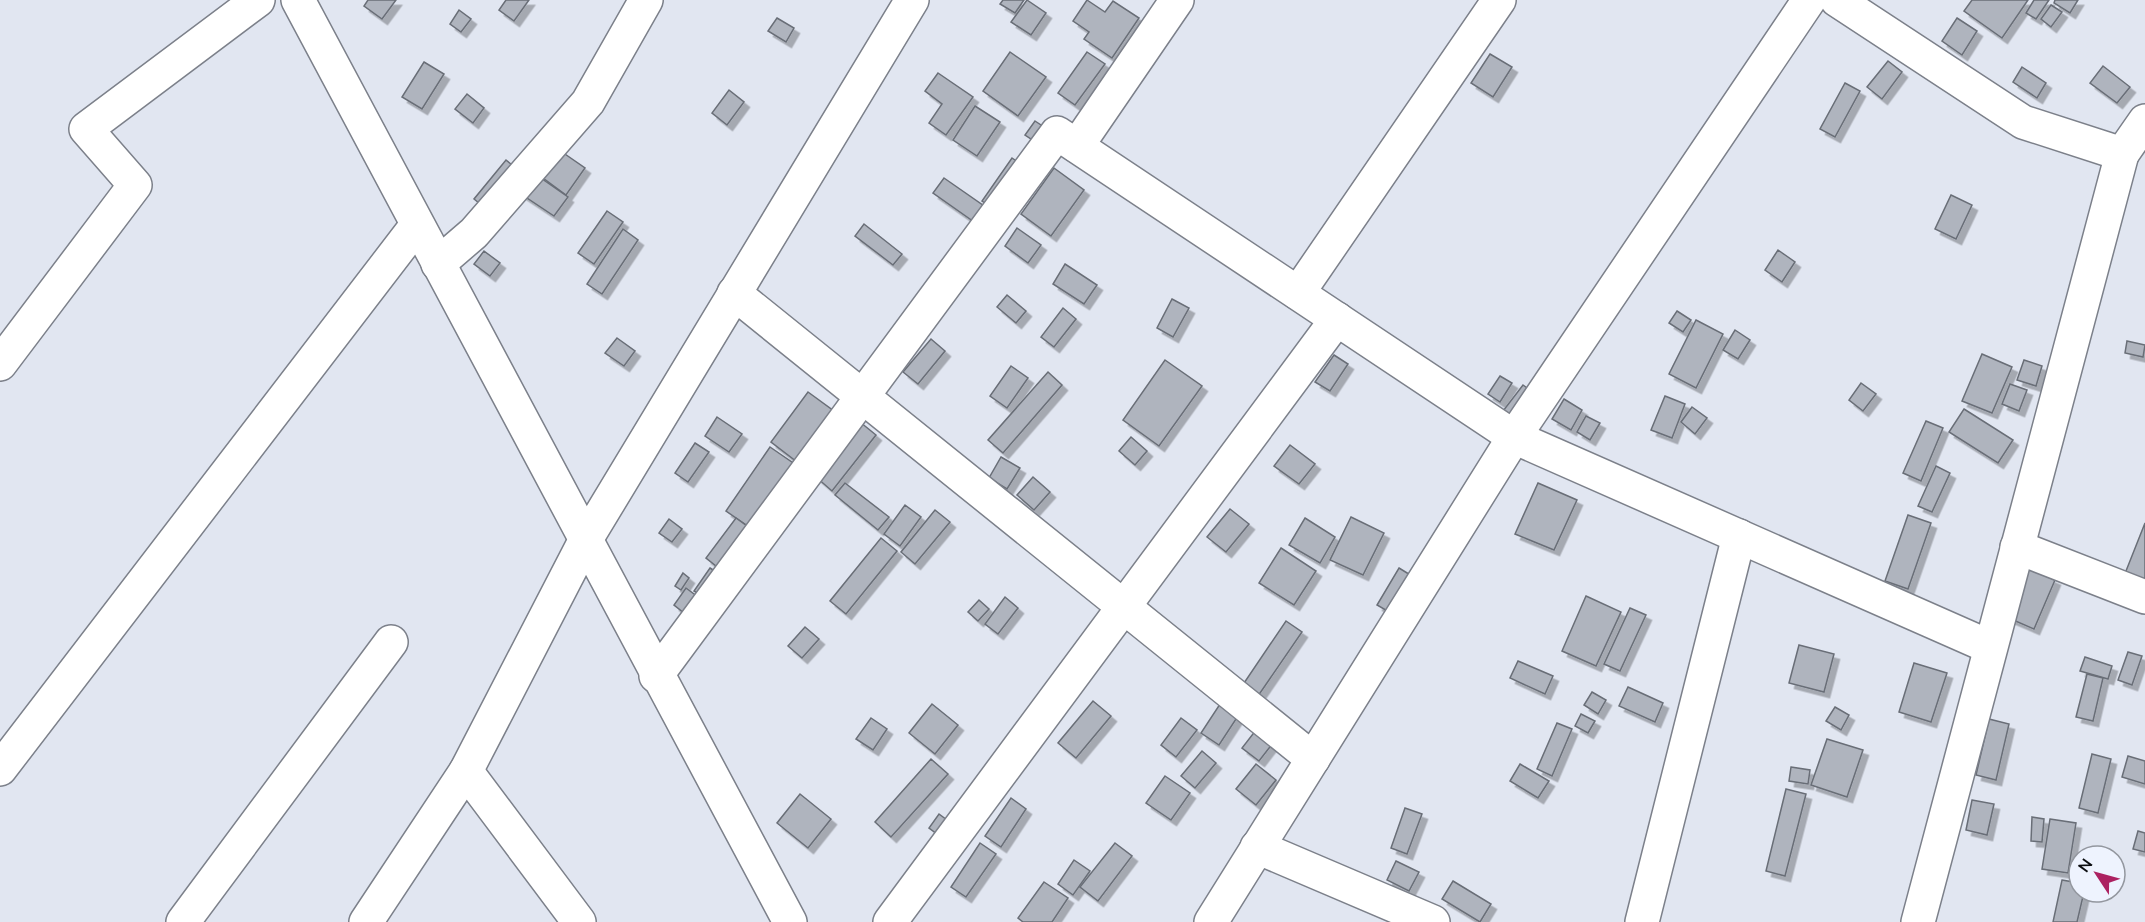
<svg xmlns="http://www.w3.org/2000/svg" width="2145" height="922" font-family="'Nunito Sans',sans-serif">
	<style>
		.building { fill: #afb4be; stroke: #696e77; stroke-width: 1.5; filter: url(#shadow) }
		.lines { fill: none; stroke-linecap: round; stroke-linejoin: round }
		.minor-casing { stroke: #7c808a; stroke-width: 36 }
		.minor { stroke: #fff; stroke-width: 33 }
	</style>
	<defs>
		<filter id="shadow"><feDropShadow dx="5.5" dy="5.5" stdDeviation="0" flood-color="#0004"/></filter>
	</defs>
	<rect width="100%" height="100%" fill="#e1e6f1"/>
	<g class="building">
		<polygon points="368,0 396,0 382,19 364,6"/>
		<polygon points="506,0 529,0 514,21 499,10"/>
		<polygon points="1003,0 1024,0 1015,13 1000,4"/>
		<polygon points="1027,0 1046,13 1031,35 1011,22"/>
		<polygon points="1087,0 1105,12 1113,1 1139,18 1112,58 1084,39 1089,32 1073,21"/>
		<polygon points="1972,0 2028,0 2002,38 1964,11"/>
		<polygon points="2034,0 2049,0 2036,19 2026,13"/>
		<polygon points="2055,0 2078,0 2070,13 2054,3"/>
		<polygon points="2051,5 2062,12 2051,27 2041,19"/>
		<polygon points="459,10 471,19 461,32 450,24"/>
		<polygon points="777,18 794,28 786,42 768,31"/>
		<polygon points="1957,18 1977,31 1962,55 1942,41"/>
		<polygon points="1010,52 1046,77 1018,116 983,91"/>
		<polygon points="1087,52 1105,64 1075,105 1058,93"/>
		<polygon points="1490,54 1512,67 1493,97 1471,83"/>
		<polygon points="1888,61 1902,72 1882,99 1867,87"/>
		<polygon points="424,62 444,74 422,109 402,97"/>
		<polygon points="2103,66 2130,87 2117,103 2090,83"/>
		<polygon points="2022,67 2046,83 2037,98 2013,82"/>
		<polygon points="938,73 973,97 946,135 929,123 942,104 925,91"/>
		<polygon points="1845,83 1860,91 1835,137 1820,129"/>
		<polygon points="729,90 744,102 727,125 712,113"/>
		<polygon points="467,94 484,108 473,123 455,109"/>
		<polygon points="975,106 1000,122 977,156 953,140"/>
		<polygon points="1035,121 1050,131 1040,145 1025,135"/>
		<polygon points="562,152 585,168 566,195 543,178"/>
		<polygon points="1012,158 1025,167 995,210 982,201"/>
		<polygon points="506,160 523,174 491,213 474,199"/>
		<polygon points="1054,168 1084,190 1051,236 1021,214"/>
		<polygon points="535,174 568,197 554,216 521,194"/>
		<polygon points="944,178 987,208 977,224 933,193"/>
		<polygon points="1951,195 1972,205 1956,239 1935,229"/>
		<polygon points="607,211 623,222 594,264 578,253"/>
		<polygon points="864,224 902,254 893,265 855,236"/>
		<polygon points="1017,228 1041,245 1028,263 1005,246"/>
		<polygon points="623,229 638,240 602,294 587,284"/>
		<polygon points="1778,250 1795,262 1782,282 1765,270"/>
		<polygon points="484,251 500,263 490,276 474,264"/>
		<polygon points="1065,264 1097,285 1084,304 1053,284"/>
		<polygon points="1007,295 1026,311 1016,323 997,307"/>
		<polygon points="1172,299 1189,308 1173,337 1157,328"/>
		<polygon points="1063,308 1076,319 1054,347 1041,337"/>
		<polygon points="1677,311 1691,320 1683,332 1669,323"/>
		<polygon points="1696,320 1723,334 1696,388 1669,374"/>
		<polygon points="1735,330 1750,340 1738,359 1723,350"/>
		<polygon points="617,338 635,351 624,366 605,353"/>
		<polygon points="931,339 945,351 918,384 903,372"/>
		<polygon points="2127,341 2145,345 2143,357 2125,353"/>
		<polygon points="1982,354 2012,367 1992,413 1962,401"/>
		<polygon points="1334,355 1348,364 1330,391 1315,382"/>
		<polygon points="1165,360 1202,386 1159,446 1123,420"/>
		<polygon points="2024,360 2042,366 2036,386 2017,380"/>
		<polygon points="1011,366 1028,378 1007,408 990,396"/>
		<polygon points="1048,372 1062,385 1003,453 988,440"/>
		<polygon points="1500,376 1512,383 1500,402 1488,394"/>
		<polygon points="1861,383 1876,394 1863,411 1849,400"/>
		<polygon points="2010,384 2027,390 2019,411 2002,404"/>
		<polygon points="1523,385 1534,393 1514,419 1503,411"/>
		<polygon points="808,392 838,414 801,465 771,442"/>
		<polygon points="1665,396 1685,404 1672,438 1651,430"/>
		<polygon points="1564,399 1582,410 1571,430 1552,419"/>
		<polygon points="1692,407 1707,418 1695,434 1681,422"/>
		<polygon points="1964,409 2013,440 1998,463 1949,432"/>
		<polygon points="1586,416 1600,423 1590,440 1577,432"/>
		<polygon points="717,417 742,434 729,452 705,436"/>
		<polygon points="1926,421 1943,428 1921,481 1903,473"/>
		<polygon points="860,422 876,435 832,491 816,477"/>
		<polygon points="1131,437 1147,451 1135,465 1119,451"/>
		<polygon points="695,443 709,452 688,482 675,473"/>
		<polygon points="1290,445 1315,464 1299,484 1274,466"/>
		<polygon points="770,447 799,467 755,531 726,511"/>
		<polygon points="1001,457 1020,468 1007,489 989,478"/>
		<polygon points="1936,466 1950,473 1932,512 1918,506"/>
		<polygon points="1033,477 1050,492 1034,510 1017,495"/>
		<polygon points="845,483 889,517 878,530 835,495"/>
		<polygon points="1538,483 1577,500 1554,550 1515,534"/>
		<polygon points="905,505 921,517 900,546 884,534"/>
		<polygon points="1230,509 1249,524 1226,552 1207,537"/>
		<polygon points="935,510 950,522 915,564 901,552"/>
		<polygon points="1908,515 1931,523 1908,589 1885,581"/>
		<polygon points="1351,517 1384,533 1363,575 1330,560"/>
		<polygon points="736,518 751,529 721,570 706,558"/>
		<polygon points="1305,518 1335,537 1320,563 1289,545"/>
		<polygon points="669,519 682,529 672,542 659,533"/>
		<polygon points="2145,523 2145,577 2143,583 2124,576"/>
		<polygon points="881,538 897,551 846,614 830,601"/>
		<polygon points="1281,548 1316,571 1294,605 1259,583"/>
		<polygon points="2025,567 2055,580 2034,629 2004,616"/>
		<polygon points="710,568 721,575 705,598 694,591"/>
		<polygon points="1399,568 1417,579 1396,616 1377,605"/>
		<polygon points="683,573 689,578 681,590 675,586"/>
		<polygon points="686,588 702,600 689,617 674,605"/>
		<polygon points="1586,596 1621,612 1596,666 1562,651"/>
		<polygon points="1005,597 1018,608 998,634 985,624"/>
		<polygon points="979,600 989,609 978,621 968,612"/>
		<polygon points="1630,608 1646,615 1620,671 1604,664"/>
		<polygon points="1286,621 1302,632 1258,696 1242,686"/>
		<polygon points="805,627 819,639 802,658 788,646"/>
		<polygon points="1799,645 1834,654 1824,692 1789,683"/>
		<polygon points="2128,652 2142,656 2132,685 2118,680"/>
		<polygon points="2085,657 2112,666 2108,679 2080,671"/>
		<polygon points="1518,661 1553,676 1545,694 1510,678"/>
		<polygon points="1914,663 1947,673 1931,722 1899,712"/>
		<polygon points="2087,674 2103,678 2093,721 2076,717"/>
		<polygon points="1628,687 1663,703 1655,722 1619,706"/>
		<polygon points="1592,692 1606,700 1598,714 1584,705"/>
		<polygon points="1093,701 1111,716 1076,758 1058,743"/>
		<polygon points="1222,701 1240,713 1219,745 1201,733"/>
		<polygon points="932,704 958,725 935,754 909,733"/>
		<polygon points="1835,707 1849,715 1841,730 1826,721"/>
		<polygon points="1581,714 1595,721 1588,733 1575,726"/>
		<polygon points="871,718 887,729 873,750 856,739"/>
		<polygon points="1181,718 1197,730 1176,757 1161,745"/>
		<polygon points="1989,719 2009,724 1996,780 1976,775"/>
		<polygon points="1557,723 1572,729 1552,776 1537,769"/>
		<polygon points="1256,730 1273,743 1259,761 1242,748"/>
		<polygon points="1827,739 1863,750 1847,797 1811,785"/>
		<polygon points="1202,751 1216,763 1195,788 1181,776"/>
		<polygon points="2092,754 2111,759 2098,813 2079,808"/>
		<polygon points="2128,756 2145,761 2145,784 2122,777"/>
		<polygon points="931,759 948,774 891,837 875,822"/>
		<polygon points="1256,764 1276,780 1256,805 1236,789"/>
		<polygon points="1520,764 1549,781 1538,798 1510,781"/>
		<polygon points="1791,767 1810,770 1808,784 1789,781"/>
		<polygon points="1165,776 1190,793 1171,820 1146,803"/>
		<polygon points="1786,789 1806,794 1785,876 1766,871"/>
		<polygon points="800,794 831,819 808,848 777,823"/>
		<polygon points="1011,798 1026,809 1001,847 985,836"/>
		<polygon points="1972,800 1994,804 1987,835 1966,830"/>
		<polygon points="1405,808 1422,814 1407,854 1391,848"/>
		<polygon points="939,814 955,826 945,840 929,828"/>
		<polygon points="2032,817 2044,819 2042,842 2031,841"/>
		<polygon points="2050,819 2076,823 2068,873 2042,869"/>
		<polygon points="2138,831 2145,833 2145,852 2133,849"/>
		<polygon points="980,843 996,854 966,897 951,887"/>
		<polygon points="1115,843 1132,856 1098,901 1080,887"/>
		<polygon points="1074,860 1090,871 1073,895 1058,884"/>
		<polygon points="1396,861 1419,872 1409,891 1387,880"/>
		<polygon points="2062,880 2079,883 2079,892 2084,892 2077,922 2053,922"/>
		<polygon points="1453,881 1491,904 1480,922 1442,899"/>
		<polygon points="1044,882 1068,898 1052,922 1023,922 1018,918"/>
	</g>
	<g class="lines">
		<g class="minor-casing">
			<g id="minor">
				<polyline points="298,0 790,922"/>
				<polyline points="1837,0 2023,122 2122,154 2145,121"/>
				<polyline points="1077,146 1177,0"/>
				<polyline points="438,264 474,233 588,102 646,0"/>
				<polyline points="734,293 1313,759"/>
				<polyline points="1298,293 1499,0"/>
				<polyline points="0,364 135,185 86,129 258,0"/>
				<polyline points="2017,547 2145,597"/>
				<polyline points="656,676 1057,133 1514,437 1990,647"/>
				<polyline points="0,769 417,225"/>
				<polyline points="466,771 579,922"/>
				<polyline points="1257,847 1433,922"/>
				<polyline points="183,922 391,642"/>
				<polyline points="366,922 466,771 585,541 912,0"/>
				<polyline points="890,922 1337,319"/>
				<polyline points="1211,922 1514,437 1809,0"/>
				<polyline points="1642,922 1739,536"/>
				<polyline points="1918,922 2122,154"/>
			</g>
		</g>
		<use href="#minor" class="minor"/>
	</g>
	<g transform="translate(2097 874) rotate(306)"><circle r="28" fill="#eef3fe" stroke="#93979f" stroke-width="1.5"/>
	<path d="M0-4.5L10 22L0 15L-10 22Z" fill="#ac2161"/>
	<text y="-9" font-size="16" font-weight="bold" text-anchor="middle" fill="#0b0d10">N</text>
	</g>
</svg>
